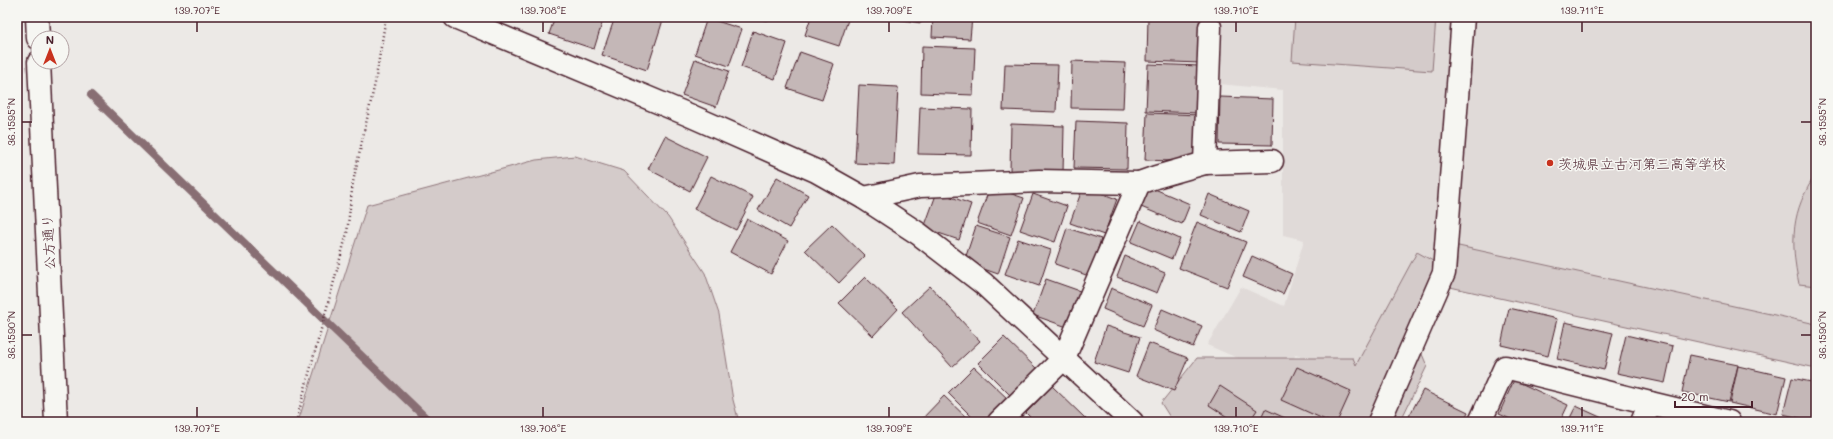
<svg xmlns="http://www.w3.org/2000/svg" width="1833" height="439" font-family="Mali,'Klee One',sans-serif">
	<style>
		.built { fill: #e0dad8 }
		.green { fill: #d4cbca; stroke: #8f757a }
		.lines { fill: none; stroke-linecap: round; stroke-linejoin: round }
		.stream { stroke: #886e73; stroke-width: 8 }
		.building { fill: #c4b7b7; stroke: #4a1f2b }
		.minor-casing { stroke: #4a1f2b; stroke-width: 25 }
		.path { stroke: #4a1f2b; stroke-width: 2.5; stroke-dasharray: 1 3; stroke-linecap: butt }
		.minor { stroke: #f6f6f2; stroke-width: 22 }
		.ticks { fill: none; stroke: #4a1f2b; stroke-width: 1.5 }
		.poi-dot { fill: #c8321e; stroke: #f6f6f2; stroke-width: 1.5 }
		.labels { text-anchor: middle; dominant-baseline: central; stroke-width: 3; stroke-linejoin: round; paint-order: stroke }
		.poi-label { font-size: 14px; fill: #4a1f2b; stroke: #f6f6f2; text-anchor: start }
		.street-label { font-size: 14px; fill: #4a1f2b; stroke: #f6f6f2 }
		.neatline { fill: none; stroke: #4a1f2b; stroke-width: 1.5 }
		.ticks-label { font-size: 10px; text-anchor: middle; fill: #4a1f2b }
	</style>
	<rect width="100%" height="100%" fill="#ece9e6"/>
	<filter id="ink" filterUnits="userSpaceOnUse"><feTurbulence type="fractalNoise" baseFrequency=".025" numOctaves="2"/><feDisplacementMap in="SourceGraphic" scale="8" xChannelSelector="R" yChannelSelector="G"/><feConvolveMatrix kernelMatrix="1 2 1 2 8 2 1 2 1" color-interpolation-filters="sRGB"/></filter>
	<g filter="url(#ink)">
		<polygon class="built" points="1221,17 1816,17 1816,357 1456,274 1352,380 1296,354 1284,378 1207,345 1241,287 1284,306 1304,240 1283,235 1283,90 1219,84"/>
		<g class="green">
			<polygon points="1295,17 1436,17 1432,71 1292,61"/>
			<polygon points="575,156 624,171 668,217 705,273 719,314 733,400 739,422 298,422 367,205 536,160"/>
			<path d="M 1816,174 L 1816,286 L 1799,284 C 1790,241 1791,211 1816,174 Z"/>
			<polygon points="1454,245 1816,324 1816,368 1450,287 1419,347 1427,366 1400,422 1173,422 1161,403 1197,358 1353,358 1356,365 1417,252 1449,270"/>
		</g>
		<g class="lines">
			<polyline class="stream" points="91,95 430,422"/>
		</g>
		<g class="building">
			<polygon points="555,17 604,17 594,49 549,34"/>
			<polygon points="615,17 654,17 663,20 647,70 602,55"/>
			<polygon points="756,17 768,17 767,21"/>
			<polygon points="811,17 849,17 839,46 805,35"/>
			<polygon points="885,17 923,17 921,23"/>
			<polygon points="933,17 972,17 970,39 932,37"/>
			<polygon points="1148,17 1201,17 1200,63 1147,61"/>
			<polygon points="707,18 742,29 729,66 695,54"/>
			<polygon points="753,31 787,43 775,79 741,67"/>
			<polygon points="922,46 975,48 973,95 921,93"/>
			<polygon points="800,52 834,64 822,100 787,88"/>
			<polygon points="695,59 729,71 716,107 682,95"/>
			<polygon points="1072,61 1125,63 1123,109 1071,108"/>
			<polygon points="1005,64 1058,65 1056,112 1003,110"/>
			<polygon points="1148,64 1200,66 1199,113 1146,111"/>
			<polygon points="859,85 898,87 894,165 855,163"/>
			<polygon points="1220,97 1273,99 1272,145 1219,144"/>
			<polygon points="920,107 972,109 971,155 918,154"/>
			<polygon points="1147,113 1200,115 1198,162 1145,160"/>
			<polygon points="1076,121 1128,123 1127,169 1074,168"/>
			<polygon points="1011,124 1064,126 1063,173 1010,171"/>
			<polygon points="665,136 707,157 690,191 648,169"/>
			<polygon points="711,176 753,197 736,230 694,209"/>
			<polygon points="777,177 808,195 789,228 758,210"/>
			<polygon points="990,187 1024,198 1011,235 977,223"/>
			<polygon points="1083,187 1117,199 1104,235 1070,223"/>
			<polygon points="1150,187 1190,204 1182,224 1141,207"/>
			<polygon points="937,192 971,204 959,240 924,228"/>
			<polygon points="1033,194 1067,206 1055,242 1020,230"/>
			<polygon points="1209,194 1249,211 1241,232 1201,215"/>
			<polygon points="747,219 788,241 771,274 730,252"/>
			<polygon points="1140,221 1180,239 1172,259 1131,242"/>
			<polygon points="1197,222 1246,242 1227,287 1179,268"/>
			<polygon points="832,224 865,256 839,283 805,250"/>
			<polygon points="976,226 1010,237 998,274 964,262"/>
			<polygon points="1067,228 1101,239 1089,276 1055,264"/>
			<polygon points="1018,239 1051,250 1039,286 1005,274"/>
			<polygon points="1125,256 1165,273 1157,293 1117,277"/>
			<polygon points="1252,256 1292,274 1283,294 1243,277"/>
			<polygon points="865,277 898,309 873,336 839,303"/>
			<polygon points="1046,279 1080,291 1067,327 1033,315"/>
			<polygon points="930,286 980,341 952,367 902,312"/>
			<polygon points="1111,288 1152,305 1143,326 1103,309"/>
			<polygon points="1509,308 1557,319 1548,356 1501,345"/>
			<polygon points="1162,309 1202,326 1193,347 1153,330"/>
			<polygon points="1565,322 1613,333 1604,370 1557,359"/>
			<polygon points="1106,326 1140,337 1128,373 1094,362"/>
			<polygon points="1626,335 1673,346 1665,383 1617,373"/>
			<polygon points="1004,337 1037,369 1011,396 978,363"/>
			<polygon points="1149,343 1188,358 1174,391 1136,376"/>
			<polygon points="1690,355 1738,365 1729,402 1682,392"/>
			<polygon points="1738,366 1786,377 1777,414 1730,403"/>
			<polygon points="974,367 1008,399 985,422 977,422 948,393"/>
			<polygon points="1297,367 1351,391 1337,422 1330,422 1281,400"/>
			<polygon points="1792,378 1816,383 1816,422 1783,414"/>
			<polygon points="1514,380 1568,405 1560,422 1517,422 1499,414"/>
			<polygon points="1052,386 1086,419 1083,422 1035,422 1026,413"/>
			<polygon points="1220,386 1257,410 1249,422 1235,422 1209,405"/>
			<polygon points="1423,390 1468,412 1463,422 1406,422"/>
			<polygon points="944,396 971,422 919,422"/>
			<polygon points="1576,406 1611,422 1568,422"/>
			<polygon points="1265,409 1294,422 1259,422"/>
			<polygon points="1656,419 1671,422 1655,422"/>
		</g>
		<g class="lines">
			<g class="minor-casing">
				<g id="minor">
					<polyline points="37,17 38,38"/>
					<polyline points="455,17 689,115 816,171 864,198 919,234 984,284 1132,422"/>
					<polyline points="39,62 56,422"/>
					<polyline points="1205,163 1210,27"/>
					<polyline points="864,198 920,186 1039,181 1139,183"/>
					<polyline points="999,422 1064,358 1139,183 1156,177 1205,163 1272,161"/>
					<polyline points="1379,422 1444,273 1463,17"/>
					<polyline points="1480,422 1505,367 1650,403"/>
					<polyline points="1642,422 1650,403 1729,422"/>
				</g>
			</g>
			<polyline class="path" points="296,422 347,233 353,182 375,83 386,17"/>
			<use href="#minor" class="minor"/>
		</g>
	</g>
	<path class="ticks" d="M 197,22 L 197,32M 543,22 L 543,32M 889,22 L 889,32M 1236,22 L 1236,32M 1582,22 L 1582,32M 22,122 L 32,122M 1801,122 L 1811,122M 22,335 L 32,335M 1801,335 L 1811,335M 197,407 L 197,417M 543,407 L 543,417M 889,407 L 889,417M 1236,407 L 1236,417M 1582,407 L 1582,417"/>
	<circle class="poi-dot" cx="1550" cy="163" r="4"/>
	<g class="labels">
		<g class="poi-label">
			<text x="1558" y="163">茨城県立古河第三高等学校</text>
		</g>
		<g class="street-label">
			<text transform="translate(48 242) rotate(-93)">公方通り</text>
		</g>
	</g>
	<rect width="1833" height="439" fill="none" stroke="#f6f6f2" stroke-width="44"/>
	<g transform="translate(50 50)"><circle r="19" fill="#f6f6f2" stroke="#b1a0a2"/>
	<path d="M0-3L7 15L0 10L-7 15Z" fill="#c8321e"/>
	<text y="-6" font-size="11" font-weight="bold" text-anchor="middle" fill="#4a1f2b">N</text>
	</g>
	<path d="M1675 401v6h77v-6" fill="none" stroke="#4a1f2b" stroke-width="2"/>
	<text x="1681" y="401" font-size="12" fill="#4a1f2b" stroke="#f6f6f2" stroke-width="3" paint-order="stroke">20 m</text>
	<rect x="22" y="22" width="1789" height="395" class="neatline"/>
	<g class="ticks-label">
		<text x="197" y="14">139.707°E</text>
		<text x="543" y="14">139.708°E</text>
		<text x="889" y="14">139.709°E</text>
		<text x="1236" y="14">139.710°E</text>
		<text x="1582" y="14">139.711°E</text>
		<text transform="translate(11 122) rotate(-90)" y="4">36.1595°N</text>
		<text transform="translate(1822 122) rotate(-90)" y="4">36.1595°N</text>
		<text transform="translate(11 335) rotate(-90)" y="4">36.1590°N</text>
		<text transform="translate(1822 335) rotate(-90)" y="4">36.1590°N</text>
		<text x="197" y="432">139.707°E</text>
		<text x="543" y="432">139.708°E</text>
		<text x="889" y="432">139.709°E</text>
		<text x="1236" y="432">139.710°E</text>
		<text x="1582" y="432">139.711°E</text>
	</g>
</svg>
